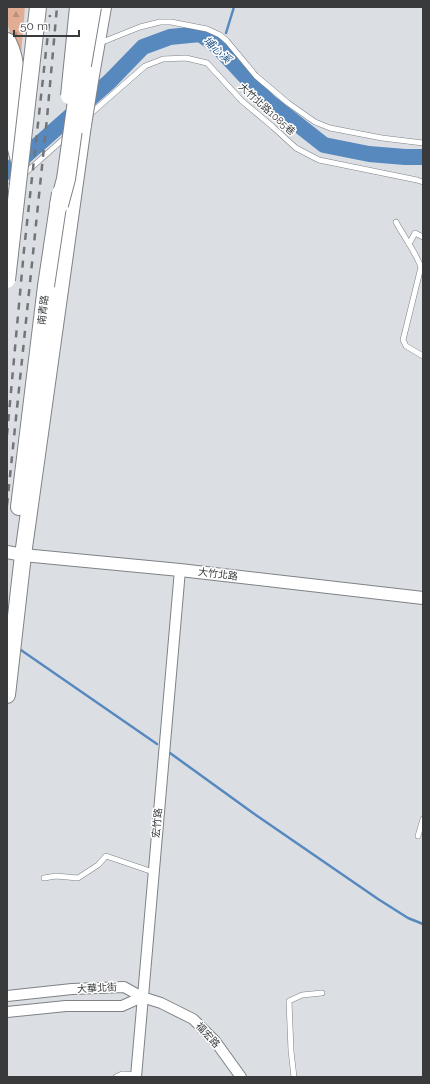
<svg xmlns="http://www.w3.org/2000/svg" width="430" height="1084" font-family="Raleway,'Noto Sans TC',sans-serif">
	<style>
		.forest { fill: url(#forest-firs) }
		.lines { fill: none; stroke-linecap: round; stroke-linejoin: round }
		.stream { stroke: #5789bf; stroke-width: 2.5 }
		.river { stroke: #5789bf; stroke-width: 16 }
		.service-casing { stroke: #7e8286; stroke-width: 6 }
		.minor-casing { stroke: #7e8286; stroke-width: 12 }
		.tertiary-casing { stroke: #7e8286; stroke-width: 14 }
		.primary-casing { stroke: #7e8286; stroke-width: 18 }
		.motorway-casing { stroke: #7e8286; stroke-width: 20 }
		.service { stroke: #fff; stroke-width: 5 }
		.minor { stroke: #fff; stroke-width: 10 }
		.tertiary { stroke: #fff; stroke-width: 12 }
		.primary { stroke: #fff; stroke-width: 16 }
		.motorway { stroke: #fff; stroke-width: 18 }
		.rail { stroke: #727578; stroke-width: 2.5; stroke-dasharray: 7 7; stroke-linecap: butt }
		.primary-bridge-casing { stroke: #7e8286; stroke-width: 18; stroke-linecap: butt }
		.motorway-bridge-casing { stroke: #7e8286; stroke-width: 20; stroke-linecap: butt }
		.primary-bridge { stroke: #fff; stroke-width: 16 }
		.motorway-bridge { stroke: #fff; stroke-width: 18 }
		.labels { text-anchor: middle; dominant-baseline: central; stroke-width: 3; stroke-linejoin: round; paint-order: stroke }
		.street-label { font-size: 10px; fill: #383a3c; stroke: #fff }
		.water-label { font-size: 11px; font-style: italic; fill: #1a4e83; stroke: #fff }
	</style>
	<defs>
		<pattern id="forest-firs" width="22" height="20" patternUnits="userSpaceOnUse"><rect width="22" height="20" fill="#e1ae95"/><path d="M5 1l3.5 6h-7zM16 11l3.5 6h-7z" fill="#b78f7b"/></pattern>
	</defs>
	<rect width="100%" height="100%" fill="#dbdfe4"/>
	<polygon class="forest" points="7,7 25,7 21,56 17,52 7,23"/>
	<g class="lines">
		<g class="stream">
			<polyline points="226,33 234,7"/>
			<polyline points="18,648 157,744"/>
			<polyline points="170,753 253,813 378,899 408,918 423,924"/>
		</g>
		<polyline class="river" points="7,172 110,81 143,47 170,37 200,34 217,46 268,101 324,145 369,154 405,157 423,157"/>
		<g class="service-casing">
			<g id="service">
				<polyline points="105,41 140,27 160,22 171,22 207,29 220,35 227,41 256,76 288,103 315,122 330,128 382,138 423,143"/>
				<polyline points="88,116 145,66 163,59 186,58 207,63 242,101 273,127 296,148 319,160 417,180 423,182"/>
				<polyline points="23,175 68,135"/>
				<polyline points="7,189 14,183"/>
				<path d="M 396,222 C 404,237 415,251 421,267 L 403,340 L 406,346 L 423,356"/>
				<polyline points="409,244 415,233 423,237"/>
				<polyline points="418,836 423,819"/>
				<polyline points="44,878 56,876 78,878 98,865 106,856 153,872"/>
				<polyline points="116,1077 122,1074 136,1075"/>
				<polyline points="294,1077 291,1051 289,1001 302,995 322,993"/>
			</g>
		</g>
		<g class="minor-casing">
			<g id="minor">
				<polyline points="7,996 72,989 124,987 142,997 161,1003 193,1019 215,1041 241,1077"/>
				<polyline points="7,1012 66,1006 122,1006 142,997"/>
				<polyline points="136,1077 180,570"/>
			</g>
		</g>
		<g class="tertiary-casing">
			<polyline id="tertiary" points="7,552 23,555 180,570 423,598"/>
		</g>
		<g class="primary-casing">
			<g id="primary">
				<polyline points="91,75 103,7"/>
				<polyline points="19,507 46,286"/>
				<polyline points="7,695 23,555 83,125"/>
			</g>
		</g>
		<g class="motorway-casing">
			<path id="motorway" d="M 7,42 C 21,70 13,100 13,130 C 14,140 18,151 20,161"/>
		</g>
		<use href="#service" class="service"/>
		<use href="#minor" class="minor"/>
		<use href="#tertiary" class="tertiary"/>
		<use href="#primary" class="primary"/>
		<use href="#motorway" class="motorway"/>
		<g class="rail">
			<polyline points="7,435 24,250 50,15"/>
			<polyline points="7,505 47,118 57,7"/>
		</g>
		<g class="primary-bridge-casing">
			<g id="primary-bridge">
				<polyline points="69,96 78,7"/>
				<polyline points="83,125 91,75"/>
				<polyline points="7,280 38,7"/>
				<polyline points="46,286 60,193"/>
			</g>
		</g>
		<g class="motorway-bridge-casing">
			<polyline id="motorway-bridge" points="59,205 66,179 82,65 92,7"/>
		</g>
		<use href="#primary-bridge" class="primary-bridge"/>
		<use href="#motorway-bridge" class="motorway-bridge"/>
	</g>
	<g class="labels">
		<g class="street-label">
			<text transform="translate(267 109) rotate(42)">大竹北路1085巷</text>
			<text transform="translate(43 310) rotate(-83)">南青路</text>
			<text transform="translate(218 574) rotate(7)">大竹北路</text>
			<text transform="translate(157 823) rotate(-85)">宏竹路</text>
			<text transform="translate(97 988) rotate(-3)">大華北街</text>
			<text transform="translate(208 1035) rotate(48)">福宏路</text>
		</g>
		<g class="water-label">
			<text transform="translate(217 50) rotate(42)">埔心溪</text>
		</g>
	</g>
	<rect width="430" height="1084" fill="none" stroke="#383a3c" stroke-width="16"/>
	<path d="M14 30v6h65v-6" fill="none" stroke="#383a3c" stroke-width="2"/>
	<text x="20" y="30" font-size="12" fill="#383a3c" stroke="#ffffff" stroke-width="3" paint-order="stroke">50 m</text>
</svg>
